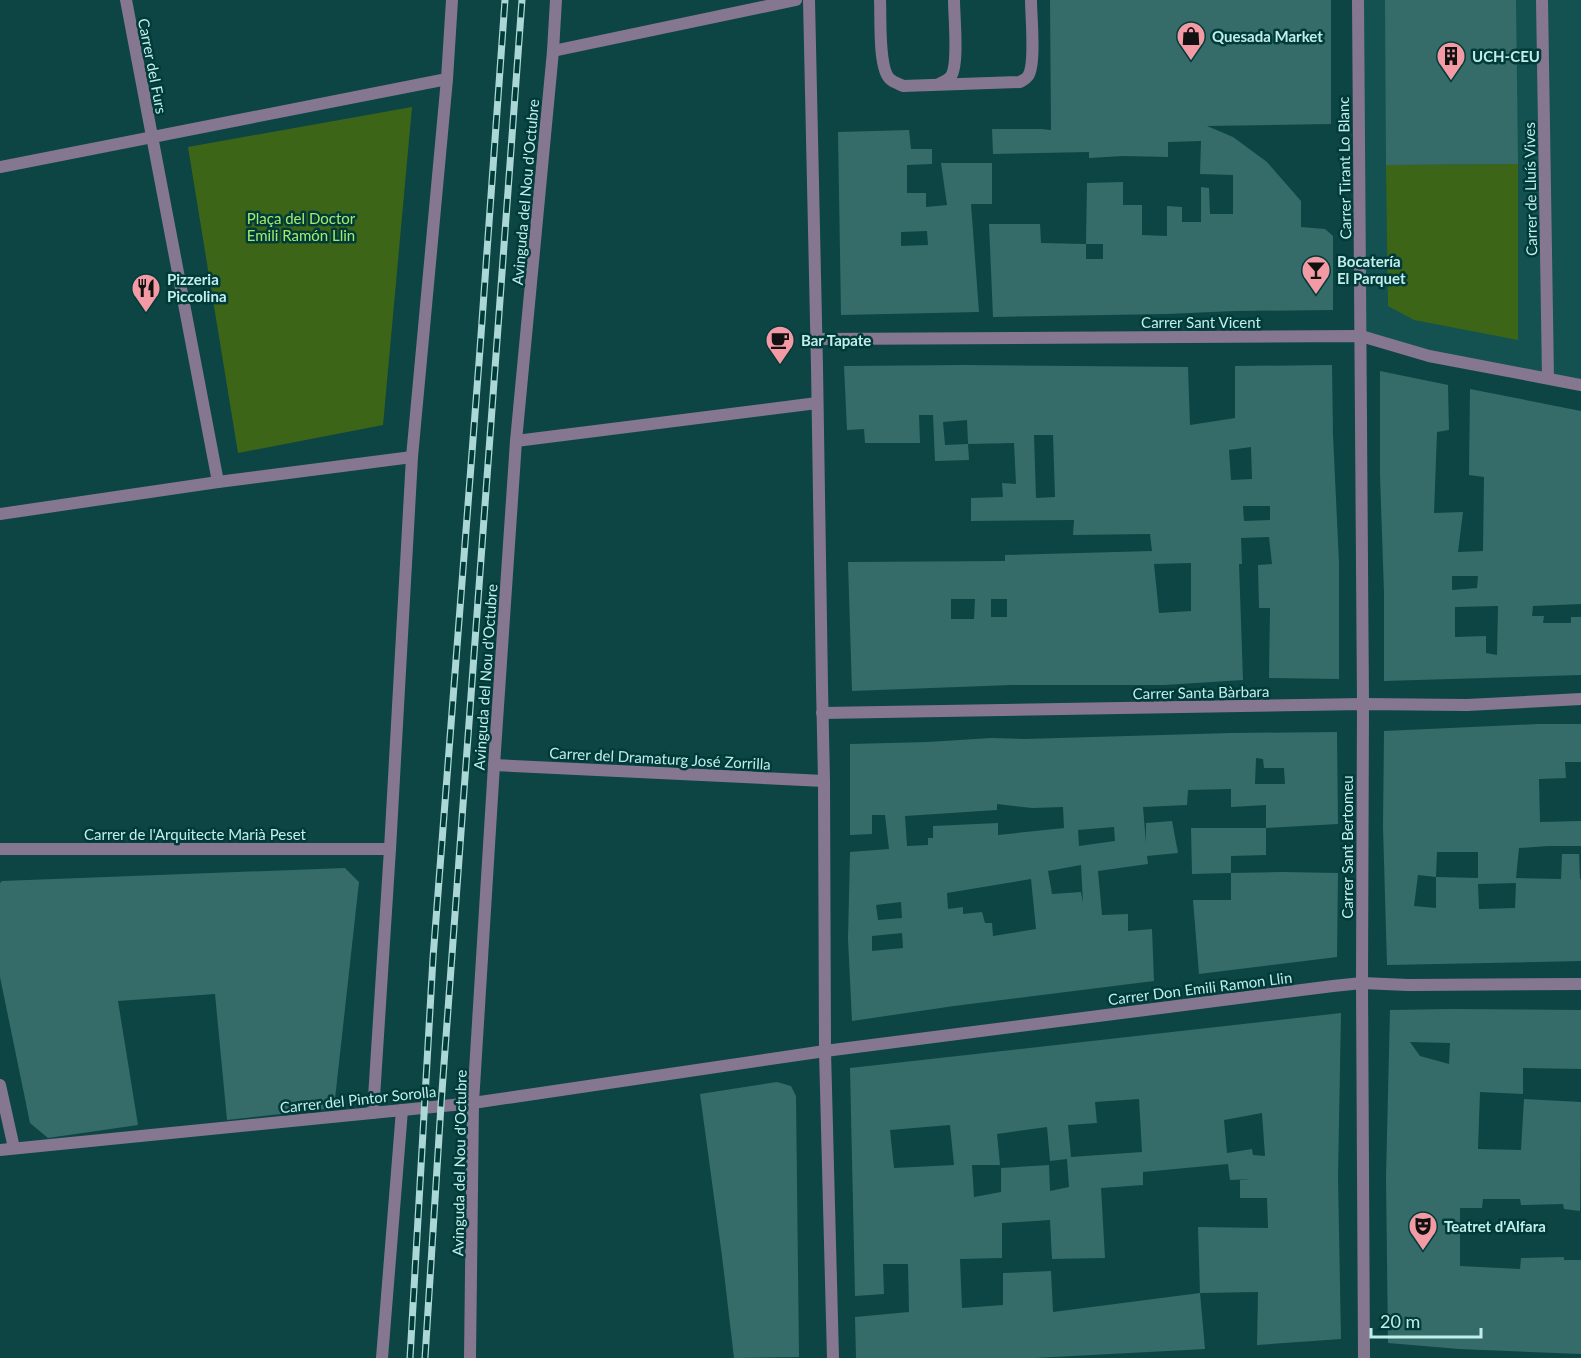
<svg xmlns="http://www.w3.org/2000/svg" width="1581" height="1358" font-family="Lato,sans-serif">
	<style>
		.built { fill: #135251 }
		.green { fill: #3d6518 }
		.building { fill: #356c6a; fill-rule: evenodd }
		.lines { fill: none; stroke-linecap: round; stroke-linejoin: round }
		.service { stroke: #867790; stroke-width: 12 }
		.pedestrian { stroke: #867790; stroke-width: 12 }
		.minor { stroke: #867790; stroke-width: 12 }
		.tertiary { stroke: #867790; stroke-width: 12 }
		.rail-casing { stroke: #abd8d6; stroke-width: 7 }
		.rail { stroke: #003b3a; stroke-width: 4.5; stroke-dasharray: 14; stroke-linecap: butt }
		.labels { text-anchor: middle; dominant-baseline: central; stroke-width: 5; stroke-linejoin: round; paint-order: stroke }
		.poi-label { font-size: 15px; font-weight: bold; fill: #c1edeb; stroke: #003b3a; text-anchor: start }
		.street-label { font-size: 15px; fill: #c1edeb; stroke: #003b3a }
		.park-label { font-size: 15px; fill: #a4eb6b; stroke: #003b3a }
	</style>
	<rect width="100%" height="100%" fill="#0d4544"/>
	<polygon class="built" points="1358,0 1581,0 1581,385 1361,336"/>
	<g class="green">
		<polygon points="412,107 383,425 238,453 188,147"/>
		<polygon points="1518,164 1518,340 1414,320 1388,306 1386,165"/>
	</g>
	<g class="building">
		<polygon points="1050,0 1331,0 1331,124 1207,126 1233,137 1267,162 1301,201 1301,227 1325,229 1333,236 1333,310 1234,311 1167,314 993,317 989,224 1040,224 1041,243 1086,244 1086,259 1103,259 1103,244 1086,244 1087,183 1123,182 1123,205 1142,205 1142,235 1167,236 1167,206 1182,207 1182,222 1201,222 1201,187 1209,188 1210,214 1233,214 1233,175 1200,174 1201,141 1168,142 1168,157 1123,156 1089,158 1089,152 993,154 992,129 1041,129 1051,130"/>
		<polygon points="1385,0 1516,0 1518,164 1386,165"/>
		<path d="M 909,130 L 911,149 L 932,149 L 932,164 L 907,165 L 907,193 L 926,193 L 926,207 L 947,205 L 941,163 L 992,163 L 992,204 L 971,204 L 979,312 L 841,315 L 838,132 ZM 927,231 L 928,245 L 901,246 L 901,232 Z"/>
		<path d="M 965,365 L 1188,367 L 1190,425 L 1235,418 L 1235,366 L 1332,365 L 1333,435 L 1339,563 L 1339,679 L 1269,678 L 1270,608 L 1259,608 L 1258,565 L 1272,564 L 1269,537 L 1241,538 L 1242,564 L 1239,564 L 1243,680 L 1164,685 L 1011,685 L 852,691 L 848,562 L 1005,561 L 1005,555 L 1152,551 L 1150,534 L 1073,535 L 1074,520 L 971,521 L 971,498 L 1003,497 L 1002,483 L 1016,484 L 1014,443 L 968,444 L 967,420 L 943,422 L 945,445 L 968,444 L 969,460 L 935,461 L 933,415 L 919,415 L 920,443 L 865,443 L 864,429 L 847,430 L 844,366 ZM 1034,435 L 1053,435 L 1055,497 L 1036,498 ZM 1251,447 L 1252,479 L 1231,480 L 1229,450 ZM 1243,506 L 1270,506 L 1270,520 L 1244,521 ZM 1191,563 L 1191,611 L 1159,613 L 1154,564 ZM 951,599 L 975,599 L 974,619 L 951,619 ZM 991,599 L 1007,599 L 1007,617 L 991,617 Z"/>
		<path d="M 1380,371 L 1448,385 L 1449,430 L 1437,432 L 1434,513 L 1463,512 L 1458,552 L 1483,551 L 1484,477 L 1469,475 L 1470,389 L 1581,411 L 1581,604 L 1533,606 L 1532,616 L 1544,616 L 1543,623 L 1571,623 L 1571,617 L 1581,617 L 1581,675 L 1384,681 L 1384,593 L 1380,475 ZM 1452,576 L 1478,576 L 1477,588 L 1452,590 ZM 1498,606 L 1497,655 L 1486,653 L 1486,636 L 1455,637 L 1455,607 Z"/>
		<path d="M 1538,724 L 1581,724 L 1581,762 L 1565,762 L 1566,778 L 1539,779 L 1540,822 L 1581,821 L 1581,846 L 1548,846 L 1519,848 L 1516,878 L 1561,879 L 1562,854 L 1579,854 L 1580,879 L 1581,879 L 1581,961 L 1387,965 L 1383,827 L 1384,731 ZM 1437,852 L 1478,852 L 1478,878 L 1436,877 L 1436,908 L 1414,906 L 1418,875 L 1436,877 ZM 1516,883 L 1515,908 L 1479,909 L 1478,884 Z"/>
		<path d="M 1337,732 L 1338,824 L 1266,828 L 1266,805 L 1231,807 L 1231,789 L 1188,790 L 1187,805 L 1143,807 L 1146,843 L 1146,823 L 1172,821 L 1178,853 L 1147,856 L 1148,864 L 1098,871 L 1102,915 L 1128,914 L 1128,931 L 1152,929 L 1154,981 L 954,1006 L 852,1021 L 848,939 L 850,852 L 889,849 L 885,815 L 872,815 L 872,834 L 850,835 L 850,744 L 928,742 L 991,738 L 1025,739 L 1231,733 ZM 1256,758 L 1263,759 L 1264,768 L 1284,768 L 1285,784 L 1255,784 ZM 997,804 L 1032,808 L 1063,807 L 1064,828 L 998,835 L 998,823 L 933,826 L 933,838 L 928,838 L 928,845 L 907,846 L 905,816 L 997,810 ZM 1114,827 L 1115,841 L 1079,846 L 1078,830 ZM 1081,865 L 1083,903 L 1081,892 L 1052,894 L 1048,871 ZM 1031,879 L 1036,929 L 993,936 L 992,923 L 985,923 L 982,912 L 963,914 L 963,907 L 948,909 L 947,893 ZM 901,902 L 902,918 L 878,920 L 876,905 ZM 902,933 L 903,948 L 872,951 L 872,936 Z"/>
		<polygon points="1191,828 1266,828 1266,855 1231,856 1231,873 1283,872 1338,873 1337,957 1199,974 1193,900 1231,900 1231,873 1192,874"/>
		<polygon points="345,868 359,882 334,1108 227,1120 215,994 118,1001 138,1125 48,1138 30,1123 0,977 0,883 2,881"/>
		<path d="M 1451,1009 L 1581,1010 L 1581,1069 L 1523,1068 L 1523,1094 L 1480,1092 L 1478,1149 L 1521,1150 L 1524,1099 L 1581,1102 L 1580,1211 L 1564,1209 L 1563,1204 L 1521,1205 L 1520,1199 L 1483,1199 L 1482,1208 L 1460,1208 L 1460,1266 L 1520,1269 L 1521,1258 L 1564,1257 L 1564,1260 L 1581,1260 L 1581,1354 L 1459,1349 L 1388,1343 L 1386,1177 L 1390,1010 ZM 1410,1042 L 1450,1043 L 1449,1064 L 1420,1056 Z"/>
		<path d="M 1341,1013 L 1338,1177 L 1341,1339 L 1257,1345 L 1258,1292 L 1200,1293 L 1198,1227 L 1268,1228 L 1267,1198 L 1240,1198 L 1240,1180 L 1250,1179 L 1230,1180 L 1228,1164 L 1143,1172 L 1143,1185 L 1101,1188 L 1105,1258 L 1052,1259 L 1050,1220 L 1002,1223 L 1002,1258 L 960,1259 L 962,1308 L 1003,1305 L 1003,1273 L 1051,1271 L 1053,1312 L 1200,1293 L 1205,1349 L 1035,1358 L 856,1358 L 855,1317 L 909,1312 L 908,1264 L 883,1264 L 884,1294 L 855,1296 L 850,1068 ZM 1139,1099 L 1142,1152 L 1071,1157 L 1068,1125 L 1097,1123 L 1095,1102 ZM 1262,1113 L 1265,1156 L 1253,1155 L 1252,1149 L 1227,1153 L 1224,1120 ZM 950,1125 L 954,1165 L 894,1168 L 890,1130 ZM 1047,1127 L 1050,1161 L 1067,1159 L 1069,1187 L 1050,1191 L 1049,1165 L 1001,1168 L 1001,1192 L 974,1197 L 972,1165 L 1000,1165 L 997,1134 Z"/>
		<polygon points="777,1082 791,1086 796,1096 799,1357 734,1358 722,1256 700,1094"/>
	</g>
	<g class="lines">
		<g class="service">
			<path d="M 880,0 C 881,17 878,69 890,79 C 893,82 899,84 903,86 L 1020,82 C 1023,80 1026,79 1028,76 C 1036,65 1031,16 1031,0"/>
			<path d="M 939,84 C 943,82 948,80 951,76 C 959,65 954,16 954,0"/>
		</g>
		<polyline class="pedestrian" points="382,1358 402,1110"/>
		<g class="minor">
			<polyline points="126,0 218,482"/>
			<polyline points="1358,0 1363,704 1362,983 1364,1358"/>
			<polyline points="1542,0 1548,378"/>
			<polyline points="553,51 796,0"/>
			<polyline points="0,167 447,79"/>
			<polyline points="816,339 1361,336 1429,356 1581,385"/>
			<polyline points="516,441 817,403"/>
			<polyline points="0,514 218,482 412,457"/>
			<polyline points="822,713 1363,704 1467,705 1581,699"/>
			<polyline points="494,765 824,781"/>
			<polyline points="0,849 390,849"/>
			<polyline points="0,1085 14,1148"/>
			<polyline points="373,1113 390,849 412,457 447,79 452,0"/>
			<polyline points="0,1150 473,1103 825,1051 1333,986 1362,983 1408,985 1581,984"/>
			<polyline points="470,1358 473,1103 494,765 516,441 553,51 556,0"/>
		</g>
		<polyline class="tertiary" points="809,0 817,367 822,686 824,781 825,1051 833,1358"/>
		<g class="rail-casing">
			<g id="rail">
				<polyline points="410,1358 433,958 480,349 505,0"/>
				<polyline points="425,1358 441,1105 522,0"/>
			</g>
		</g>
		<use href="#rail" class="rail"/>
	</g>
	<defs>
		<g id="shop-pin" transform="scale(1.5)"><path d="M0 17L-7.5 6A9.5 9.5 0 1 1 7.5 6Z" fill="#f49aa4" stroke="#003b3a"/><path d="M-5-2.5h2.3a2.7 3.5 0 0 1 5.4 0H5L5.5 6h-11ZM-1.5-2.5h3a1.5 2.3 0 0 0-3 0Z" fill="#111"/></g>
		<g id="building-pin" transform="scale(1.5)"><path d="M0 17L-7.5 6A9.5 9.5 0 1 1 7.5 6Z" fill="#f49aa4" stroke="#003b3a"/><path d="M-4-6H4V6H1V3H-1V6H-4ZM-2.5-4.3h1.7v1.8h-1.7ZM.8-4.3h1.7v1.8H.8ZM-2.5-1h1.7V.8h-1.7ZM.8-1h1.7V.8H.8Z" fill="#111"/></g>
		<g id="bar-pin" transform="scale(1.5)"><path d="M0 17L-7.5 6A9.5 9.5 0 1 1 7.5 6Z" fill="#f49aa4" stroke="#003b3a"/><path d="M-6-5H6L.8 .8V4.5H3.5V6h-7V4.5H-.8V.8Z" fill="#111"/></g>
		<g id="restaurant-pin" transform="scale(1.5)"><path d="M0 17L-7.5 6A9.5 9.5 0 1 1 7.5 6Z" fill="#f49aa4" stroke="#003b3a"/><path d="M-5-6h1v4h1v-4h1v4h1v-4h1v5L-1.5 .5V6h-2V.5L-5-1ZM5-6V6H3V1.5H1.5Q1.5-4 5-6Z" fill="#111"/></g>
		<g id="cafe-pin" transform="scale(1.5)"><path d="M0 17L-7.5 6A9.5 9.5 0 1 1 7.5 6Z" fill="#f49aa4" stroke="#003b3a"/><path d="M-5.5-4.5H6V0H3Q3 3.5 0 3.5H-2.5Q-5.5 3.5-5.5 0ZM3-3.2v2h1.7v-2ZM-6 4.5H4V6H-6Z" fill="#111"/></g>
		<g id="theatre-pin" transform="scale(1.5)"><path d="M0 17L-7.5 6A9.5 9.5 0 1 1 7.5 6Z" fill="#f49aa4" stroke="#003b3a"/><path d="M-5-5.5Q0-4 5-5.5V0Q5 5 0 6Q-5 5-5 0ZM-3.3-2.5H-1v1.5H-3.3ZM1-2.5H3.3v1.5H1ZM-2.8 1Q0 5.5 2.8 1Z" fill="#111"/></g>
	</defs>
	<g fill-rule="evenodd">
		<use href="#shop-pin" x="1191" y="36"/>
		<use href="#building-pin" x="1451" y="56"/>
		<use href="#bar-pin" x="1316" y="270"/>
		<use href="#restaurant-pin" x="146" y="288"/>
		<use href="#cafe-pin" x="780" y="340"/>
		<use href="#theatre-pin" x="1423" y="1226"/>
	</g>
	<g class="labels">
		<g class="poi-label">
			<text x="1212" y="36">Quesada Market</text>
			<text x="1472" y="56">UCH-CEU</text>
			<text x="1337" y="261">Bocatería<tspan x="1337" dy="17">El Parquet</tspan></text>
			<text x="167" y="279">Pizzeria<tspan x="167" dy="17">Piccolina</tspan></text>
			<text x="801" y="340">Bar Tapate</text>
			<text x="1444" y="1226">Teatret d'Alfara</text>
		</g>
		<g class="street-label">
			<text transform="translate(153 66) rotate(79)">Carrer del Furs</text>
			<text transform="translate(1344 168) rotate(-91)">Carrer Tirant Lo Blanc</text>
			<text transform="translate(1530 189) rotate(-91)">Carrer de Lluís Vives</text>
			<text transform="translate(525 192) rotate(-85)">Avinguda del Nou d'Octubre</text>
			<text x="1201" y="322">Carrer Sant Vicent</text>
			<text transform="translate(485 677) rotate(-86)">Avinguda del Nou d'Octubre</text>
			<text transform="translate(1201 692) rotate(-1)">Carrer Santa Bàrbara</text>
			<text transform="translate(660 758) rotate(3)">Carrer del Dramaturg José Zorrilla</text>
			<text x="195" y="834">Carrer de l'Arquitecte Marià Peset</text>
			<text transform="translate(1347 847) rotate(-90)">Carrer Sant Bertomeu</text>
			<text transform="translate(1200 988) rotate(-7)">Carrer Don Emili Ramon Llin</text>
			<text transform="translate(358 1099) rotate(-6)">Carrer del Pintor Sorolla</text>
			<text transform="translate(459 1163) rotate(-89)">Avinguda del Nou d'Octubre</text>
		</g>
		<g class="park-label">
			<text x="301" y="218">Plaça del Doctor<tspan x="301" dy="17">Emili Ramón Llin</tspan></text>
		</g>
	</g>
	<path d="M1371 1328v9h110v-9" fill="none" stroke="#c1edeb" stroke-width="3"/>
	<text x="1380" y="1328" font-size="18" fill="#c1edeb" stroke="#003b3a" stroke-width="4.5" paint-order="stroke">20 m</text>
</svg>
